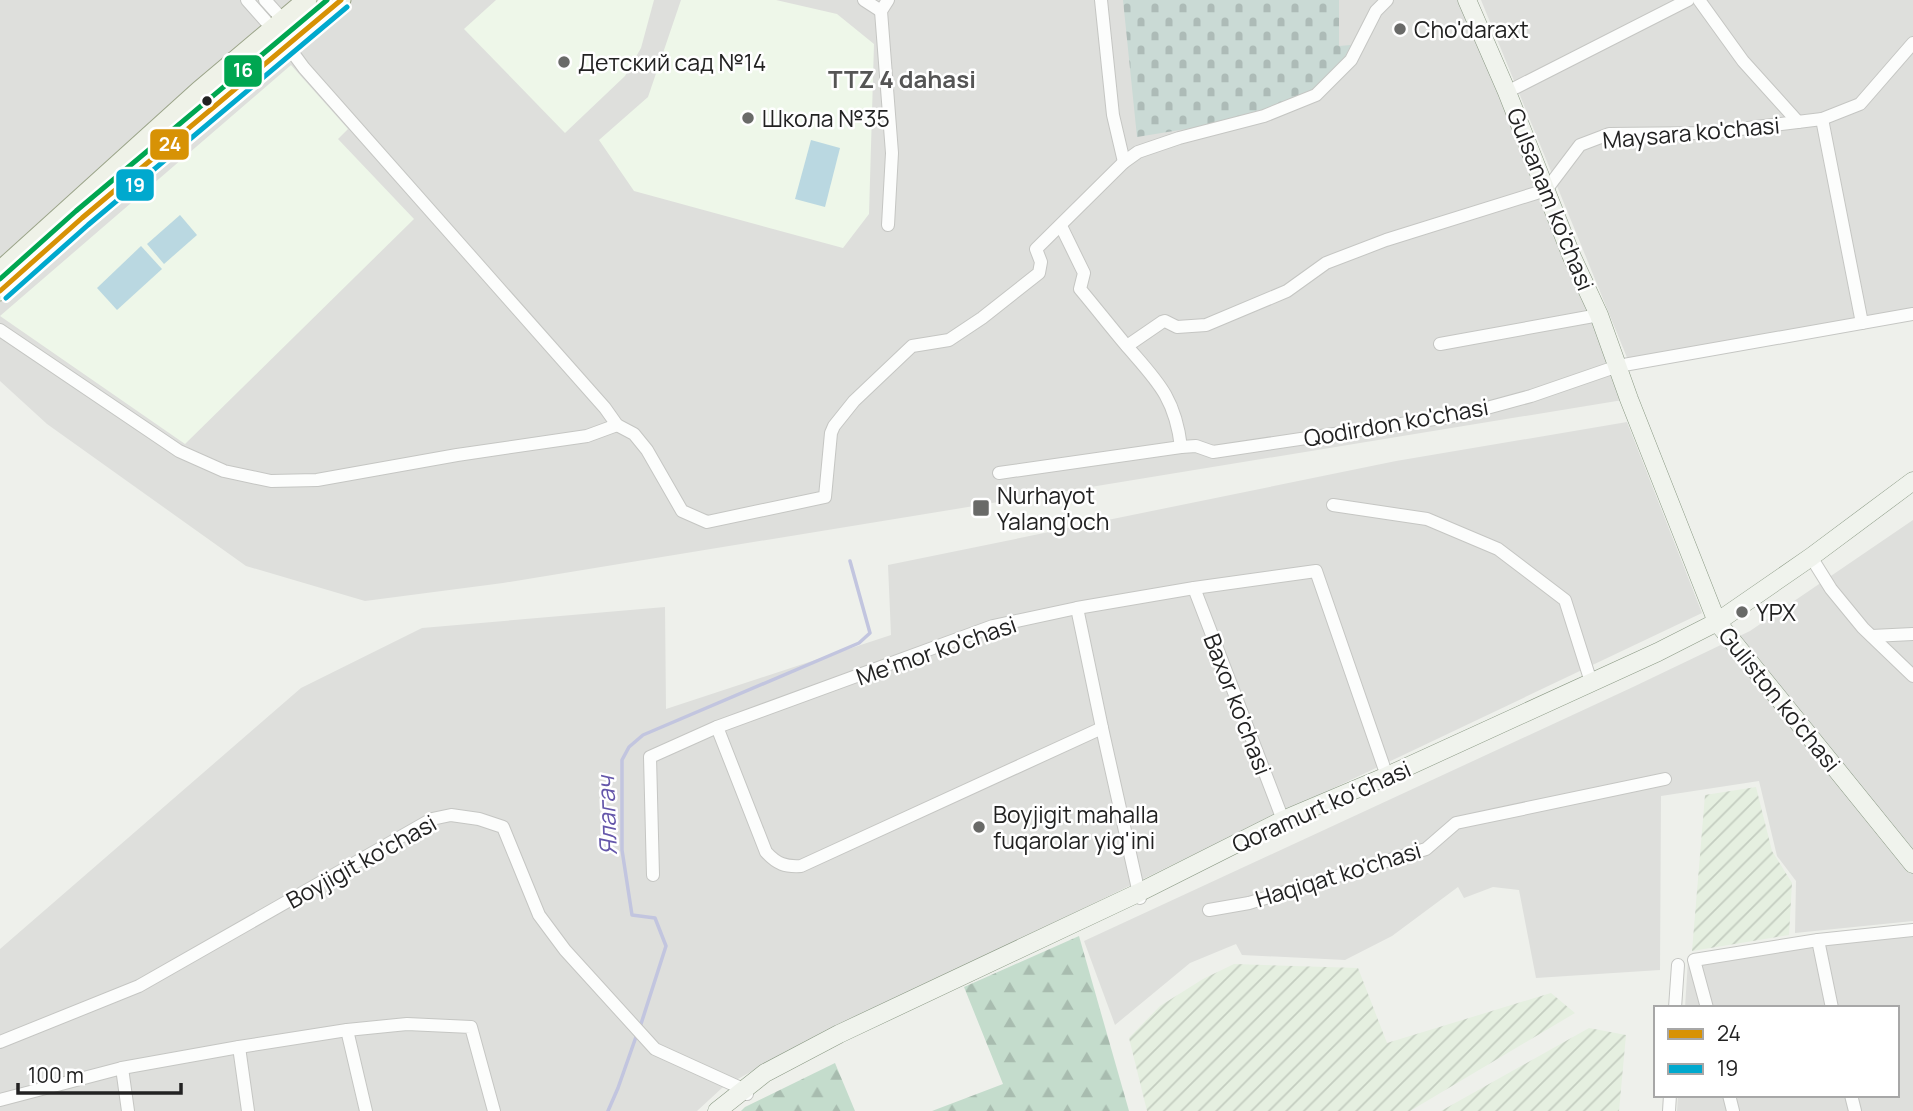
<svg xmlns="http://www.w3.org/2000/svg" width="1913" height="1111" font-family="Manrope,sans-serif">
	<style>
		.residential { fill: #dedfdc }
		.education { fill: #eef7e9 }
		.farmland { fill: url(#farmland-furrows) }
		.forest { fill: url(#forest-firs) }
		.cemetery { fill: url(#cemetery-stones) }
		.pitch { fill: #bad8e1 }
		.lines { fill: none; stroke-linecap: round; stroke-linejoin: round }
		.stream { stroke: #c2c5df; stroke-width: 3.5 }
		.minor-casing { stroke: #c5c6c3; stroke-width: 14 }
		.secondary-casing { stroke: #8a9984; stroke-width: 19 }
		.primary-casing { stroke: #9ba489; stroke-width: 21 }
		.minor { stroke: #fcfdfc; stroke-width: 12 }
		.secondary { stroke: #f0f3ed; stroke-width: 18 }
		.primary { stroke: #eff2e8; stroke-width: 19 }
		.bus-1-casing { stroke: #fff; stroke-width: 10 }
		.bus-2-casing { stroke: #fff; stroke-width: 10 }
		.bus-3-casing { stroke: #fff; stroke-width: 10 }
		.bus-1 { stroke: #d79205; stroke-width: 5 }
		.bus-2 { stroke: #00a9ce; stroke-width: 5 }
		.bus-3 { stroke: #00a651; stroke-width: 5 }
		.poi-dot { fill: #696a68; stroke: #fff; stroke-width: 2.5 }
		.bus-dot { fill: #222; stroke: #fff; stroke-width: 2.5 }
		.labels { text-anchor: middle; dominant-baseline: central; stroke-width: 5; stroke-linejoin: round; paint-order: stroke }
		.poi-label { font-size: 23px; fill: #222; stroke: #fff; text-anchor: start }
		.street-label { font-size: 23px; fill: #222; stroke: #fff }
		.neighbourhood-label { font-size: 24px; font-weight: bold; fill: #555; stroke: #fff }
		.water-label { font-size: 24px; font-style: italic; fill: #6456aa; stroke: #fff }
		.line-badge { stroke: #fff; stroke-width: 2.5 }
		.badge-label { font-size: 19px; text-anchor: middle; font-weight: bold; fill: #fff }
	</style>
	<defs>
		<pattern id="farmland-furrows" width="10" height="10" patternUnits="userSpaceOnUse" patternTransform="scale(1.75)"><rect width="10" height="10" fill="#e5efe0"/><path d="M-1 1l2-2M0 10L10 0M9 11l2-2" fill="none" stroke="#c4cdc0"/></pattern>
		<pattern id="forest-firs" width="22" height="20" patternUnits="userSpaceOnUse" patternTransform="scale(1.75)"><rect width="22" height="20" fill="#c4dccc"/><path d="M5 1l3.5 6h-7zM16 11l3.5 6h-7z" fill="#a8bcaf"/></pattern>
		<pattern id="cemetery-stones" width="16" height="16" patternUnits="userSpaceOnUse" patternTransform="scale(1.75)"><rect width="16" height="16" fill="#cadad5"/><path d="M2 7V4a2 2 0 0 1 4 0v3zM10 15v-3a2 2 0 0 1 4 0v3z" fill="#adbbb7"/></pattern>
	</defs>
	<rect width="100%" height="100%" fill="#eef0eb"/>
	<g class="residential">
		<polygon points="0,0 307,0 0,271"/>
		<polygon points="341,0 1467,0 1629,399 503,583 365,601 246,566 47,424 0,381 0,291"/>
		<polygon points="1481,0 1913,0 1913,316 1628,360"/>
		<polygon points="1627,422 1702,613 1176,863 761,1066 722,1088 697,1111 0,1111 0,949 301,688 422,628 665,607 666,709 891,635 888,565 1396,461"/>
		<polygon points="1913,520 1913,921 1795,933 1796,881 1777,856 1759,781 1661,796 1660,970 1536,978 1519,890 1493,887 1464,898 1458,887 1392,936 1345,960 1242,955 1236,944 1190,963 1115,1025 1084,941 1633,687 1750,631"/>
		<polygon points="1913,935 1913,1111 1677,1111 1678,1095 1897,1095 1897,1008 1685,1008 1688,960"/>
	</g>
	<g class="education">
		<polygon points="496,0 654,0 641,48 625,76 565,133 464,29"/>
		<polygon points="681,0 776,0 837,14 874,44 869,214 843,248 634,191 599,140 648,97"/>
		<polygon points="291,65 348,129 338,139 414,219 185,444 0,316"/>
	</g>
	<g class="farmland">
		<polygon points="1756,787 1772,851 1792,883 1789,935 1692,951 1705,795"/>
		<polygon points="1234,964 1358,968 1387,1043 1551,993 1575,1013 1410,1111 1147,1111 1129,1038 1160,1006 1203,979"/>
		<polygon points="1589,1028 1626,1035 1619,1111 1441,1111"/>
	</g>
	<g class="forest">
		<polygon points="1079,936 1129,1111 932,1111 1003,1084 964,987"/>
		<polygon points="835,1063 855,1111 741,1111 745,1107"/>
	</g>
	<polygon class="cemetery" points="1123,0 1339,0 1339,46 1351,45 1340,67 1312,92 1241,120 1137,137"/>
	<g class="pitch">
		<polygon points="811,140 840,148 825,207 795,199"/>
		<polygon points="180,215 197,235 164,264 147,244"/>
		<polygon points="141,246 162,269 117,310 97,288"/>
	</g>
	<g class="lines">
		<g class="stream">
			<polyline points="640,1027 666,946 655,918 632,915 622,850 622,760 629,747 643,735 859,643 870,633 850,561"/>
			<polyline points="608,1111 618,1088 637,1034"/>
		</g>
		<g class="minor-casing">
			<g id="minor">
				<polyline points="247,0 287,45 304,68 605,408 617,425 634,434 647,450 682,511 707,522 825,497 831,433 834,426 854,401 912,346 949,340 982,318 1039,273 1041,262 1036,249 1124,162 1138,152 1179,138 1264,116 1316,95 1351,60 1376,11 1387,0"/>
				<polyline points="265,0 283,20 284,28"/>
				<polyline points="864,0 881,11"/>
				<polyline points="888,0 881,11 892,153 888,225"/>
				<polyline points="1101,0 1113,115 1124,162"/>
				<polyline points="1699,0 1743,61 1798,122"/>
				<polyline points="1507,92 1688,0"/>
				<polyline points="1822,119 1862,323"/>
				<path d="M 1061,226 L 1084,273 L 1080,289 C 1095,307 1110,326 1125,344 C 1156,380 1175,396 1181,447"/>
				<polyline points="0,330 179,451 224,471 271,481 317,480 457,455 587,436 617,425"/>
				<polyline points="1440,344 1599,315"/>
				<polyline points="1127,346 1162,322 1165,321 1177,327 1206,325 1287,291 1326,263 1386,240 1546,190 1580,145 1609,134 1707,133 1822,119 1860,104 1913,43"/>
				<polyline points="999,473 1181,447 1196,446 1213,452 1461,415 1531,396 1618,366 1913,314"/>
				<polyline points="1333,505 1427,519 1498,549 1565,600 1591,682"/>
				<polyline points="1811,557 1831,589 1863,628 1913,676"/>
				<polyline points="1194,588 1283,820"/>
				<polyline points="1077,608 1102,728 1140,898"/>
				<polyline points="1872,636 1913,634"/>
				<path d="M 717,727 L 766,852 C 777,864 785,867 801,866 L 1102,728"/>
				<polyline points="653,875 650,757 717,727 993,626 1077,608 1194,588 1316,571 1387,776"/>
				<polyline points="1209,910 1249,903 1426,849 1456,823 1665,779"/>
				<polyline points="1818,940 1832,1008"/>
				<polyline points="1675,1008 1678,965"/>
				<polyline points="1707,1008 1694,960 1818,940 1913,930"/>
				<polyline points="347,1030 366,1111"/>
				<polyline points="0,1042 139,986 432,819 451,815 479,819 503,827 539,915 565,950 655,1049 743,1089 747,1094"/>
				<polyline points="239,1047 248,1111"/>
				<polyline points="122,1068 128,1111"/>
				<polyline points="1729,1095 1733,1111"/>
				<polyline points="1851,1095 1855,1111"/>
				<polyline points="0,1100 122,1068 239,1047 347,1030 407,1024 471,1027 494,1111"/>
				<polyline points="1669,1111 1670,1095"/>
			</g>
		</g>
		<g class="secondary-casing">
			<g id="secondary">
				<polyline points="1467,0 1507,92 1572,257 1599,315 1629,399 1717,622 1913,864"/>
				<polyline points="717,1111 765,1073 839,1034 1138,893 1283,820 1387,776 1658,652 1717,622 1811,557 1913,481"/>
			</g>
		</g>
		<g class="primary-casing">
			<g id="primary">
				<polyline points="0,271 199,91 307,0"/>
				<polyline points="0,291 82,218 341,0"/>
			</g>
		</g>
		<use href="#minor" class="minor"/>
		<use href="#secondary" class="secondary"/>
		<use href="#primary" class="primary"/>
		<g class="bus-1-casing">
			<polyline id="bus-1" points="0,291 82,218 341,0"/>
		</g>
		<g class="bus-2-casing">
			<polyline id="bus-2" points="6,298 88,225 347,7"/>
		</g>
		<g class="bus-3-casing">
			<polyline id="bus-3" points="0,279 76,211 327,0"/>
		</g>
		<use href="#bus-1" class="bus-1"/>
		<use href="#bus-2" class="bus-2"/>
		<use href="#bus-3" class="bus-3"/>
	</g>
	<g class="poi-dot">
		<circle cx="1400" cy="29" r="7"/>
		<circle cx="564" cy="62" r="7"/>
		<circle cx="748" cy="118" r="7"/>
		<rect x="972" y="499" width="18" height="18" rx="3.5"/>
		<circle cx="1742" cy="612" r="7"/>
		<circle cx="979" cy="827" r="7"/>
	</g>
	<circle class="bus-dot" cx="207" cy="101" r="6"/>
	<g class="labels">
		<g class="poi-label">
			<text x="1414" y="29">Cho'daraxt</text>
			<text x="578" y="62">Детский сад №14</text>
			<text x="762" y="118">Школа №35</text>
			<text x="997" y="495">Nurhayot<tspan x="997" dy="26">Yalang'och</tspan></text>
			<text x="1756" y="612">YPX</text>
			<text x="993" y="814">Boyjigit mahalla<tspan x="993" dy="26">fuqarolar yig'ini</tspan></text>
		</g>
		<g class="street-label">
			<text transform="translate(1691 132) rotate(-5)">Maysara ko'chasi</text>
			<text transform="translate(1551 199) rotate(68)">Gulsanam ko'chasi</text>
			<text transform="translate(1396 422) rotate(-10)">Qodirdon ko'chasi</text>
			<text transform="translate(936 650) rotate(-19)">Me'mor ko'chasi</text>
			<text transform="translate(1780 699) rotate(51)">Guliston ko'chasi</text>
			<text transform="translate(1238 704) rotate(69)">Baxor ko'chasi</text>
			<text transform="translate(1321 806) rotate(-24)">Qoramurt koʻchasi</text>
			<text transform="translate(361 861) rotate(-29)">Boyjigit ko'chasi</text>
			<text transform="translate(1338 874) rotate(-17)">Haqiqat ko'chasi</text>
		</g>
		<g class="neighbourhood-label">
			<text x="902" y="78">TTZ 4 dahasi</text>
		</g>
		<g class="water-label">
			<text transform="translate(606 816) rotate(-92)">Ялагач</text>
		</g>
	</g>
	<g class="line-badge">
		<rect x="223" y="54" width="40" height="34" rx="7" fill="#00a651"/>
		<rect x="149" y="128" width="41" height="33" rx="7" fill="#d79205"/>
		<rect x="115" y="168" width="40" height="34" rx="7" fill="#00a9ce"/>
	</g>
	<g class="badge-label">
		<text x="243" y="77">16</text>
		<text x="170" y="151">24</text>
		<text x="135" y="192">19</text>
	</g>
	<rect x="1654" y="1006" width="245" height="91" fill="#ffffff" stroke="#a7a7a7" stroke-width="2"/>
	<rect x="1668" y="1029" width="35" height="10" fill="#d79205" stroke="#a7a7a7" stroke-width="2"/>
	<text x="1717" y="1041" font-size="21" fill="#222222">24</text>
	<rect x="1668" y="1064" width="35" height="10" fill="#00a9ce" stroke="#a7a7a7" stroke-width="2"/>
	<text x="1717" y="1076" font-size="21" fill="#222222">19</text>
	<path d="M18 1083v10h163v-10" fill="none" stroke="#222222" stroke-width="3.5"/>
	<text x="28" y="1083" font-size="21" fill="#222222" stroke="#ffffff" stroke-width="5" paint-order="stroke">100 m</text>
</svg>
